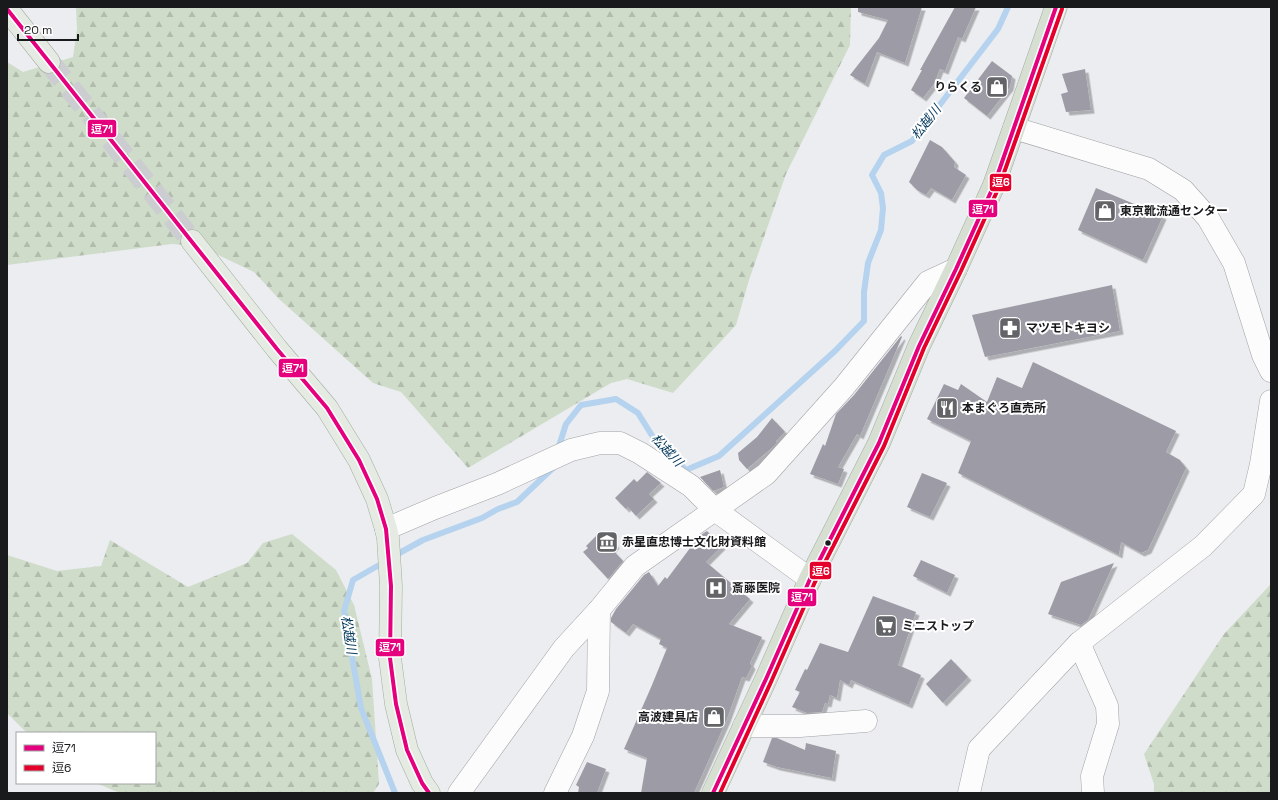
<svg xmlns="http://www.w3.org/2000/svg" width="1278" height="800" font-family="'Space Grotesk','Noto Sans JP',sans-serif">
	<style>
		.forest { fill: url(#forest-firs) }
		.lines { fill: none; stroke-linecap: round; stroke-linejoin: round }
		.stream { stroke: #b5d3ee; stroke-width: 6 }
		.building { fill: #9d9ca6; filter: url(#shadow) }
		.major-tunnel { stroke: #cccdd1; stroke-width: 22; stroke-dasharray: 22 11; stroke-linecap: butt }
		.minor-casing { stroke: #a1a2a5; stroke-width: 23 }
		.major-casing { stroke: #a2ad9f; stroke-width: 23 }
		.highway-casing { stroke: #a2ad9f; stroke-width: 23 }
		.minor { stroke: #fcfcfd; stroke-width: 22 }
		.major { stroke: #e5ebe3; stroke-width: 22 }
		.highway { stroke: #d7dfd2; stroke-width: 22 }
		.bus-1-casing { stroke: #fff; stroke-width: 7 }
		.bus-2-casing { stroke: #fff; stroke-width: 7 }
		.bus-1 { stroke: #e5007d; stroke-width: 4 }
		.bus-2 { stroke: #e4002b; stroke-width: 4 }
		.bus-dot { fill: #191a1c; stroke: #fff; stroke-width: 1.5 }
		.labels { text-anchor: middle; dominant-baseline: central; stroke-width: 4; stroke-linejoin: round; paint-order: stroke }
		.poi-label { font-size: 12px; font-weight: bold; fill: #191a1c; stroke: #fff; text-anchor: start }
		.water-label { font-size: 13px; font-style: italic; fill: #013659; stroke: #fff }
		.line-badge { stroke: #fff; stroke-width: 1.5 }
		.badge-label { font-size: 11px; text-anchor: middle; font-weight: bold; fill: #fff }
	</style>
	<defs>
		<pattern id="forest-firs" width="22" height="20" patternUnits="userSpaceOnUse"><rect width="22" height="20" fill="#cfdcc9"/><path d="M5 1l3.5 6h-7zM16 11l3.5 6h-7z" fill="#b1bcac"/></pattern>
		<filter id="shadow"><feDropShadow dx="3.5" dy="3.5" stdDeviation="0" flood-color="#0004"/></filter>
	</defs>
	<rect width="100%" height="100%" fill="#ecedf1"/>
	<g class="forest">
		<polygon points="76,7 851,7 850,45 786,174 749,280 736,325 673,393 627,379 611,383 468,468 401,392 373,383 279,299 254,272 199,246 172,244 7,265 7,62 23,72 73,57 77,29"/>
		<polygon points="292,534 336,570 354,605 372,679 379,784 373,793 120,793 96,783 155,783 155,733 27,733 7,713 7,555 57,571 101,566 110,540 188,587 247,563 263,543"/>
		<polygon points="1271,584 1271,793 1154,793 1154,784 1144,754 1224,634"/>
	</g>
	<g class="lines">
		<g class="stream">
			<polyline points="558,449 566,424 581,405 616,399 638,413 656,442 686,470 719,456 835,351 864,321 864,292 868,263 881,230 883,208 881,193 872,175 884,155 912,141 998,29 1008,7"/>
			<polyline points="394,556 423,540 482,518 498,509 517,502 553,468"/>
			<polyline points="386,561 353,580 344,611 361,708 395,793"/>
		</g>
	</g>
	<g class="building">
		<polygon points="858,7 922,7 905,63 877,52 865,84 850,75 879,38 888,20 858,12"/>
		<polygon points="955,7 976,7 962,39 958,37 945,71 940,69 934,84 923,98 911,90 922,70 920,70"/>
		<polygon points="992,61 1012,76 1010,87 987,116 964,98"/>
		<polygon points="1085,69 1091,110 1066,112 1061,94 1068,92 1062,74"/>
		<polygon points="930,140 942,147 955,162 954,167 966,175 952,200 931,188 926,195 917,190 909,182"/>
		<polygon points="1096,188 1163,216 1143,260 1078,230"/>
		<polygon points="1112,285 1120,331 985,357 972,315"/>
		<polygon points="901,336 902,337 860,436 857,434 838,467 844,469 838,484 810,474 823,444 825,446 836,414 854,395"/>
		<polygon points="1033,362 1176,431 1166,452 1180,460 1186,468 1148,550 1141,553 1121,542 1119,555 958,473 971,441 927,419 944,384 958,390 961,384 987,402 997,377 1022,388"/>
		<polygon points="772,418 785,432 776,441 777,443 773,447 747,469 739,460 738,453 757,437"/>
		<polygon points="720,470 724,487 713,491 700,477"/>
		<polygon points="647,472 661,483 649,494 654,499 636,516 628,507 626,509 615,498 634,479 637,482"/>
		<polygon points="922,473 947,483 930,517 907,507"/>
		<polygon points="707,531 722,546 706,562 750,599 729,624 762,637 750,663 752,666 746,678 742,677 727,719 694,793 641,793 647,758 624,749 652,685 667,648 659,644 661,639 633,624 626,633 611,622 611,618 616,609 644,575 649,572 658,586 665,577 667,579 699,536"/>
		<polygon points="598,534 601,538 606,534 616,545 612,549 623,561 608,579 583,552 588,548 586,546"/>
		<polygon points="921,560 955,575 947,593 913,576"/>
		<polygon points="1114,563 1088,620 1081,625 1048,614 1061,582"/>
		<polygon points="873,596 916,612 898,665 921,675 909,705 851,680 849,685 840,680 837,698 830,695 828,704 825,703 822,712 807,713 792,707 800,692 795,690 805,669 807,670 820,643 848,652"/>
		<polygon points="951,659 968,677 943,703 926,684"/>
		<polygon points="772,738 777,738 805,750 806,743 836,751 832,778 777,767 763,762"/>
		<polygon points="587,762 606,769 597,793 578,793 579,787 576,785"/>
	</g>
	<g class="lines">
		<polyline class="major-tunnel" points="49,62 192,241"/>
		<g class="minor-casing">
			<g id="minor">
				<polyline points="1014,128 1149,169 1183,190 1208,218 1234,263 1263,355 1271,371"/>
				<polyline points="386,529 435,508 497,484 571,450 600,443 620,443 640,453 691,486 715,510 810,579"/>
				<polyline points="1079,643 1107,706 1108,724 1092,776 1093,793"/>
				<polyline points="744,726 800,726 866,721"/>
				<polyline points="459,793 564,648 599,610 635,566 766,474 844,387 928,282 956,269"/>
				<polyline points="555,793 583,736 598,691 599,610"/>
				<polyline points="969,793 979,749 1079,643 1203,546 1254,494 1261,464 1271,401"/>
			</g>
		</g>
		<g class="major-casing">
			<g id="major">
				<polyline points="7,9 49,62"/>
				<polyline points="192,241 277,349 327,408 359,460 377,499 386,529 388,538 391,586 390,658 396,704 407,750 422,783 429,793"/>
			</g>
		</g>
		<g class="highway-casing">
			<polyline id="highway" points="713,793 766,679 810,579 879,443 919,346 956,269 994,185 1056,7"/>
		</g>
		<use href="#minor" class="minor"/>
		<use href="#major" class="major"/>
		<use href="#highway" class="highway"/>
		<g class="bus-1-casing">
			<g id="bus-1">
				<polyline points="7,9 277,349 327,408 359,460 377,499 386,529 391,586 390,658 396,704 407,750 422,783 429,793"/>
				<polyline points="713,793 766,679 810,579 879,443 919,346 956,269 994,185 1056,7"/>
			</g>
		</g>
		<g class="bus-2-casing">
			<polyline id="bus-2" points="720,793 771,682 815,582 884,446 924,348 961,271 999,187 1062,9"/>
		</g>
		<use href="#bus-1" class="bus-1"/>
		<use href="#bus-2" class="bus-2"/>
	</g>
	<defs>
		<g id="shop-square" transform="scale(1.15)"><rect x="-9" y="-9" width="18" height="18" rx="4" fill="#636467" stroke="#fff"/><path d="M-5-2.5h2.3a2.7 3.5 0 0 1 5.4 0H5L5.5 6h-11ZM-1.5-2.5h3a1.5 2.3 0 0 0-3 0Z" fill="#fff"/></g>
		<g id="pharmacy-square" transform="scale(1.15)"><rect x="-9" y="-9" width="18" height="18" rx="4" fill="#636467" stroke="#fff"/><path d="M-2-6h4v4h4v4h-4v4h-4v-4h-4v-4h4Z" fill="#fff"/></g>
		<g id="restaurant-square" transform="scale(1.15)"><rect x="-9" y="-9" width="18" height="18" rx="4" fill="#636467" stroke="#fff"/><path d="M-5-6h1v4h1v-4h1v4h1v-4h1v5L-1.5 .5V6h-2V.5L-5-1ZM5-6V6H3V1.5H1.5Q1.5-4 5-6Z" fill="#fff"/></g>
		<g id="museum-square" transform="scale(1.15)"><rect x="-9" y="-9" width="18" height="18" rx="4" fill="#636467" stroke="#fff"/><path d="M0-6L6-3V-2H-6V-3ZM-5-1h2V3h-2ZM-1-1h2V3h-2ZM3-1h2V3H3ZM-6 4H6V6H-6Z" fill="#fff"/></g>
		<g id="hospital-square" transform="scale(1.15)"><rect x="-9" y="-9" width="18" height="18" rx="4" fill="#636467" stroke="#fff"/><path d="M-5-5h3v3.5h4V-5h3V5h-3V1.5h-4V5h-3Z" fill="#fff"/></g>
		<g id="supermarket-square" transform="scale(1.15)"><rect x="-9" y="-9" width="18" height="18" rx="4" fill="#636467" stroke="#fff"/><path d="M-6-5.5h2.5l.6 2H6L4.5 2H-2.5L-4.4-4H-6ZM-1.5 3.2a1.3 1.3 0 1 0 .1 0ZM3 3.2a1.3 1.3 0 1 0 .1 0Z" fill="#fff"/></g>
	</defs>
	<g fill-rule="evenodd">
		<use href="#shop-square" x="997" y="87"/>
		<use href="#shop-square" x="1105" y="211"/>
		<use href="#pharmacy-square" x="1010" y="328"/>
		<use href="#restaurant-square" x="947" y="408"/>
		<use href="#museum-square" x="607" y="542"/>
		<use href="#hospital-square" x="716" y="588"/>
		<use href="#supermarket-square" x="886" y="626"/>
		<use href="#shop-square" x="714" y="717"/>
	</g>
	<circle class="bus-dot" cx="828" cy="543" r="3.5"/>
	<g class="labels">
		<g class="poi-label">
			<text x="982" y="87" text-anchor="end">りらくる</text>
			<text x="1120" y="211">東京靴流通センター</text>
			<text x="1026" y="328">マツモトキヨシ</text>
			<text x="962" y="408">本まぐろ直売所</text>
			<text x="622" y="542">赤星直忠博士文化財資料館</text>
			<text x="732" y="588">斎藤医院</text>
			<text x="902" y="626">ミニストップ</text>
			<text x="698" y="717" text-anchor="end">高波建具店</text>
		</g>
		<g class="water-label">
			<text transform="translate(926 122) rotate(-52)">松越川</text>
			<text transform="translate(667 450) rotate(47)">松越川</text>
			<text transform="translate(349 635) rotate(81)">松越川</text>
		</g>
	</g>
	<g class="line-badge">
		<rect x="87" y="119" width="30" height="19" rx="4" fill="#e5007d"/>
		<rect x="989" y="173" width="23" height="19" rx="4" fill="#e4002b"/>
		<rect x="968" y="199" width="30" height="19" rx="4" fill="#e5007d"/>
		<rect x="278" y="358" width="30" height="20" rx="4" fill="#e5007d"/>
		<rect x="809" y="561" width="23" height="19" rx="4" fill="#e4002b"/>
		<rect x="787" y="588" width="30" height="19" rx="4" fill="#e5007d"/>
		<rect x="375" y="638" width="30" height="19" rx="4" fill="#e5007d"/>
	</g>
	<g class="badge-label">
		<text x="102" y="133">逗71</text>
		<text x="1001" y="186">逗6</text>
		<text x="983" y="213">逗71</text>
		<text x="293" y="372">逗71</text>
		<text x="821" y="575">逗6</text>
		<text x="802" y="601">逗71</text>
		<text x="390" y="651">逗71</text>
	</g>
	<rect width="1278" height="800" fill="none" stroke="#191a1c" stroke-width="16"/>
	<rect x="16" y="732" width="140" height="52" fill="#ffffff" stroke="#a3a3a4"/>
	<rect x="24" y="745" width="20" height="6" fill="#e5007d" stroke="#a3a3a4"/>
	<text x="52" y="752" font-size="12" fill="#191a1c">逗71</text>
	<rect x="24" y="765" width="20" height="6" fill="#e4002b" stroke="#a3a3a4"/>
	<text x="52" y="772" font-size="12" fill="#191a1c">逗6</text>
	<path d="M18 34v6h60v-6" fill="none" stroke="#191a1c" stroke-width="2"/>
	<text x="24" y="34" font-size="12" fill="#191a1c" stroke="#ffffff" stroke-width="3" paint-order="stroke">20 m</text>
</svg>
